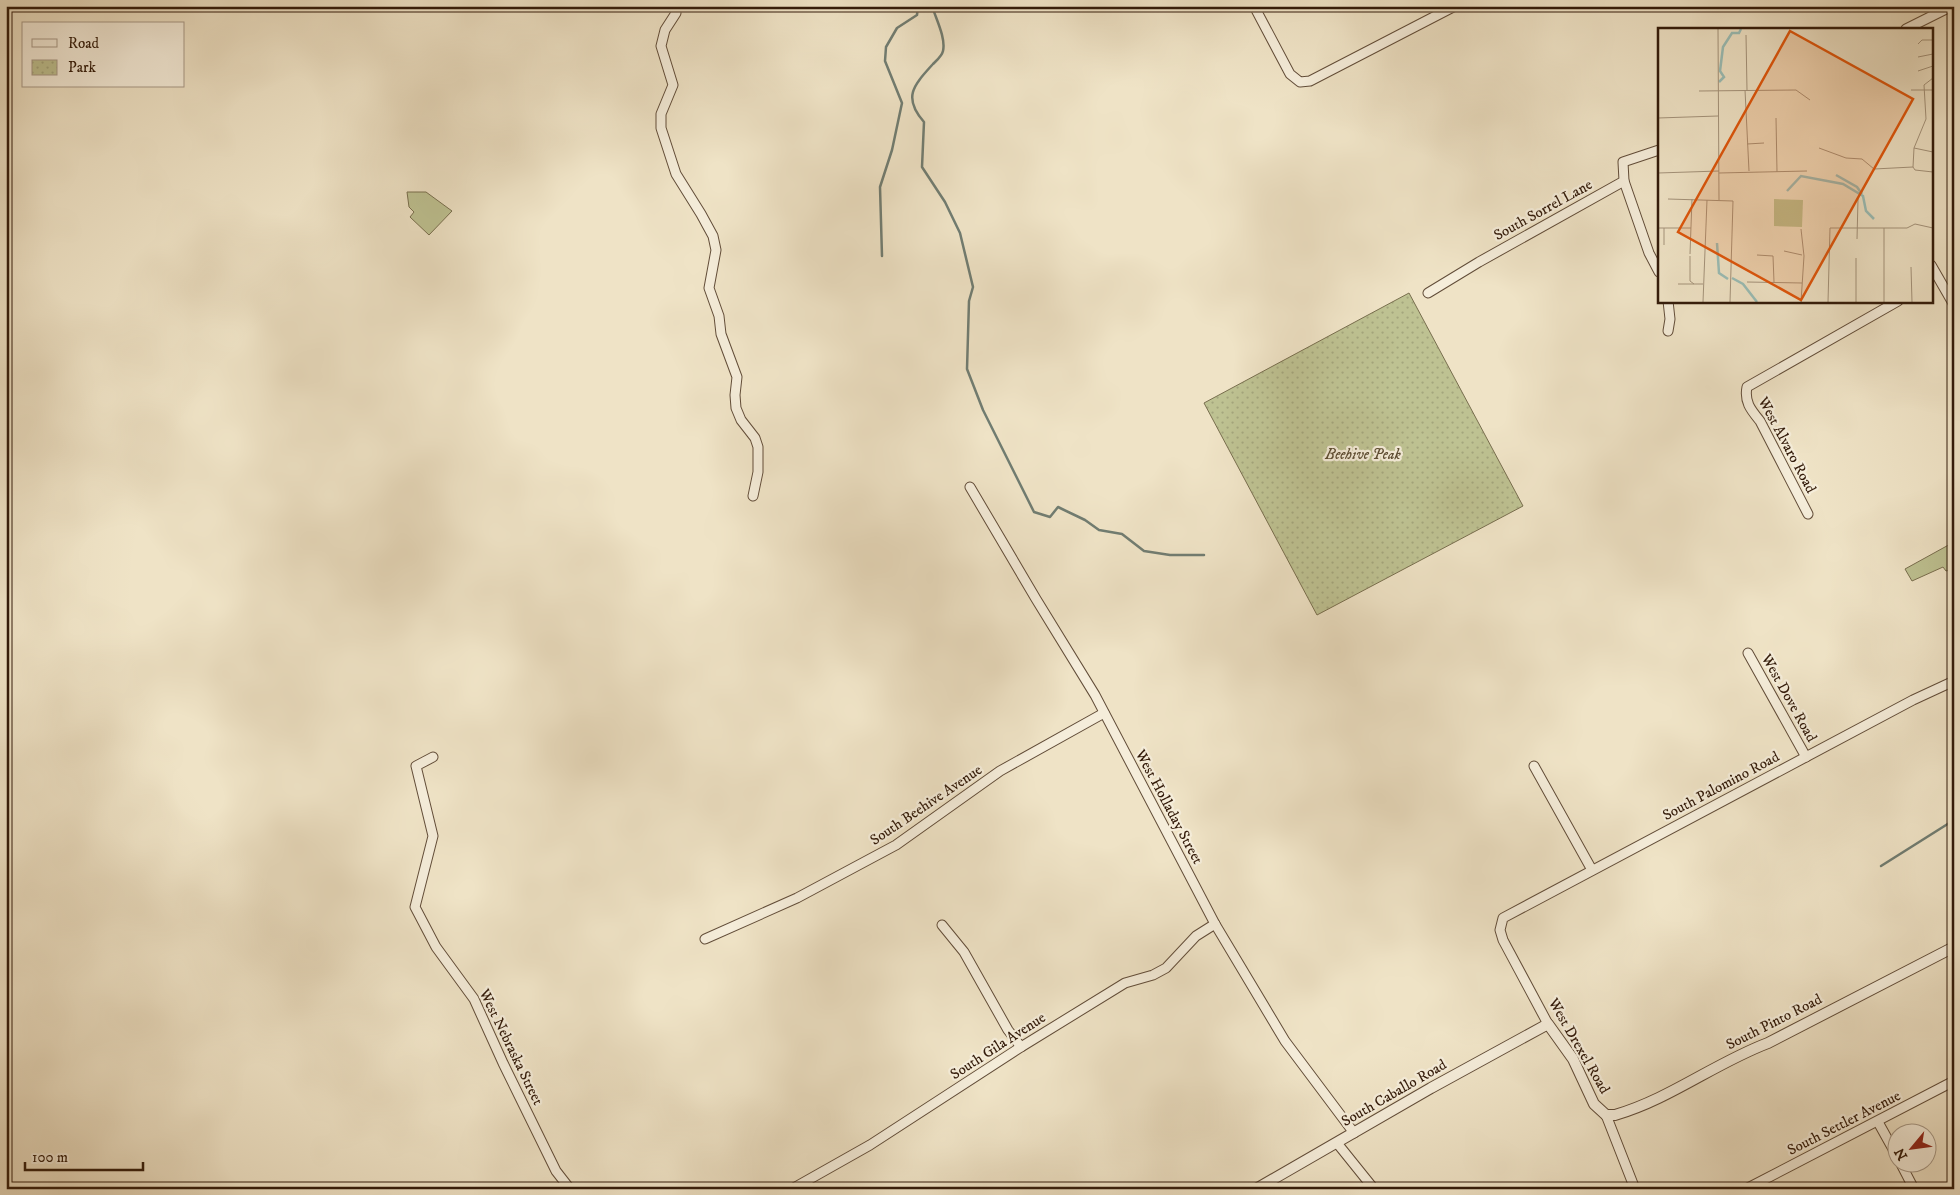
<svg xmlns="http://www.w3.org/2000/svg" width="1960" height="1195" font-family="'IM FELL DW Pica',serif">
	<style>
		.grass { fill: #bec292; stroke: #786e4e }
		.park { fill: url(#park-dots); stroke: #786e4e }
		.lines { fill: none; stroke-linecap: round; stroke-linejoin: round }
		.stream { stroke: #717d72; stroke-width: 2.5 }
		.minor-casing { stroke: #624d39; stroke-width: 11 }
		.tertiary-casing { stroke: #624d39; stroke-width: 12 }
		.minor { stroke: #f5edda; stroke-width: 9 }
		.tertiary { stroke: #f5edda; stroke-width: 10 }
		.labels { text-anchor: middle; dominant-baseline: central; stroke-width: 4.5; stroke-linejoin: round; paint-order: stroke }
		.street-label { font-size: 15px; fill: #331b0a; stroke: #f5edda }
		.park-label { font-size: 15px; font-style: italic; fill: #5d4d33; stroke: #f5edda }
		.inset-river { fill: none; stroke: #9abeb7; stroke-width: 2.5 }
		.inset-road { fill: none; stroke: #a4937b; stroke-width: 1 }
		.view { fill: #df560c; fill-opacity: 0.15; stroke: #df560c; stroke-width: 2.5 }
		.inset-edge { fill: none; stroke: #331b0a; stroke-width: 2.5 }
	</style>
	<defs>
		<pattern id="park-dots" width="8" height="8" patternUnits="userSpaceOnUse" patternTransform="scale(1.25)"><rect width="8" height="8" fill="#bec292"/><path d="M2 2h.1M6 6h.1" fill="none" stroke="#a4a67d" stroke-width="1.8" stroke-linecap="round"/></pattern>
	</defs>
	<rect width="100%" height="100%" fill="#efe3c6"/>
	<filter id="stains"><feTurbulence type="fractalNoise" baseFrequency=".004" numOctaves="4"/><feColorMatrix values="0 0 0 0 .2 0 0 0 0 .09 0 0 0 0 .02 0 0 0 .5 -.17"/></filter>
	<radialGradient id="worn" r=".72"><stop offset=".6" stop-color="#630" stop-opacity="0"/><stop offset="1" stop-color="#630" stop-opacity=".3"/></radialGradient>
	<g class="grass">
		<polygon points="407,192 426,192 452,211 429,235 410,217 414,212 409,207"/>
		<polygon points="1954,542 1954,569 1946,571 1943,567 1912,581 1905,569"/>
	</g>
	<polygon class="park" points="1409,293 1523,506 1317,615 1204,403"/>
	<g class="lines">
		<g class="stream">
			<path d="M 932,6 C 936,19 946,38 943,51 C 942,56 937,60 933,64 C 914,85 902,97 924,122 L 922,167 L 945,202 L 960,233 L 973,287 L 969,301 L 967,369 L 983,410 L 1034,512 L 1050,517 L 1058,507 L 1085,520 L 1099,530 L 1122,534 L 1144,551 L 1170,555 L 1204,555"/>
			<polyline points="882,256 880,187 892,150 902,103 885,61 886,47 897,28 917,15 918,6"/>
			<polyline points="1881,866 1954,820"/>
		</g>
		<g class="minor-casing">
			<g id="minor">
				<polyline points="676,6 676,13 665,30 661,46 673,85 661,114 661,128 676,174 701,214 713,236 716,250 709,288 719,316 721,334 737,377 735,395 736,408 741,420 755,438 758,447 758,472 753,496"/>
				<polyline points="1254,6 1290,74 1300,82 1310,81 1455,6"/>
				<polyline points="1906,29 1952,6"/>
				<polyline points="1624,181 1649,253 1659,272"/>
				<polyline points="1931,265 1954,305"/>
				<polyline points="1428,293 1479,262 1624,181 1623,162 1659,150"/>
				<polyline points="1668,331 1670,319 1668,301"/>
				<polyline points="970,487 1036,599 1095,695 1215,924 1285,1041 1354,1133"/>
				<path d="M 1808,514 L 1760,421 C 1751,410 1744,402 1747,387 L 1898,301"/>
				<polyline points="1748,653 1806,757"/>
				<polyline points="433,757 416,766 433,836 415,907 436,947 474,999 503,1063 556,1171 570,1189"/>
				<polyline points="1534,766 1592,870"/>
				<polyline points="942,925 964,952 1008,1030 1021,1047"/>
				<polyline points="705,939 797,898 896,845 1000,771 1104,713"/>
				<polyline points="1548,1024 1503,940 1500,930 1503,918 1913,700 1954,681"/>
				<polyline points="1606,1115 1635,1189"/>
				<polyline points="1878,1122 1898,1158"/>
				<polyline points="1337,1143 1374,1189"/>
				<polyline points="1900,1162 1914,1189"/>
				<polyline points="792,1189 870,1145 1021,1047 1125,983 1153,975 1166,968 1196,936 1215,924"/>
				<polyline points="1746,1189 1954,1081"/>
			</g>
		</g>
		<g class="tertiary-casing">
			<path id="tertiary" d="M 1256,1189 L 1431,1088 L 1548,1024 L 1573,1059 L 1594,1104 L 1606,1115 L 1615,1115 C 1670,1099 1715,1063 1768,1043 L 1954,947"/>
		</g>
		<use href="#minor" class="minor"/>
		<use href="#tertiary" class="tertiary"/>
	</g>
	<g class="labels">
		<g class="street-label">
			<text transform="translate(1543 210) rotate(-29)">South Sorrel Lane</text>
			<text transform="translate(1787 445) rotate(62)">West Alvaro Road</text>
			<text transform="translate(1789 698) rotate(61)">West Dove Road</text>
			<text transform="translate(1721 786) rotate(-28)">South Palomino Road</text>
			<text transform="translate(926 805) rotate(-34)">South Beehive Avenue</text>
			<text transform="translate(1169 807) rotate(62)">West Holladay Street</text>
			<text transform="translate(1774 1022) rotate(-27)">South Pinto Road</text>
			<text transform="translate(998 1046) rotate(-33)">South Gila Avenue</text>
			<text transform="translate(1579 1046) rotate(60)">West Drexel Road</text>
			<text transform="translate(511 1047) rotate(64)">West Nebraska Street</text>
			<text transform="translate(1394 1093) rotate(-30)">South Caballo Road</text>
			<text transform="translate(1844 1123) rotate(-27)">South Settler Avenue</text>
		</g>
		<g class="park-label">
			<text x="1363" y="454">Beehive Peak</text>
		</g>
	</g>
	<g transform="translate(1658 28)">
		<rect width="275" height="275" fill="#efe3c6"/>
		<path d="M 116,171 L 145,172 L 144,199 L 116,198 Z" fill="#bec292"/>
		<path class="inset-river" d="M 61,54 L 66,49 L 62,43 L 65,19 L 74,5 L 81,5 L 83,1M 178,147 L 199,159 L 204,166M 129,163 L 143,148 L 185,156 L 205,168 L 208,183 L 216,191M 59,215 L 61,245 L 70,251M 74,250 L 85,256 L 99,274"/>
		<path class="inset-road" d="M 60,1 L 61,172M 88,7 L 89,62M 260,16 L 264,12 L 275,12M 260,29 L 275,26M 260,43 L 275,38M 87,62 L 91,143M 253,62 L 275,62M 41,63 L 138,62 L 152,72M 0,90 L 60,88M 118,90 L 119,144M 89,116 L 106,115M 161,120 L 188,130 L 204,131 L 216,141 L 255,139M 256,120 L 275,124M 255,139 L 256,120 L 268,91 L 266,57 L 275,50M 255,139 L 257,142 L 275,144M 0,145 L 61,143M 61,145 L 149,143M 10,171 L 75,173 L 72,274M 0,200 L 33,200M 199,211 L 200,171M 6,217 L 6,200M 126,223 L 144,227M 32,226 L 34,171M 99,227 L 115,228 L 116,254M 32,228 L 32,253 L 36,256M 253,239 L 254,274M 89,254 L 144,255M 20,256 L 45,256M 45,274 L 49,172M 143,274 L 146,228 L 143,201M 170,274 L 172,200 L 249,200 L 257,196 L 275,200M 198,274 L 198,230M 226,274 L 226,200"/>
		<path class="view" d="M 132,3 L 255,71 L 143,272 L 20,204 Z"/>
		<rect width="275" height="275" class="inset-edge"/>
	</g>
	<rect width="1960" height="1195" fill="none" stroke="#efe3c6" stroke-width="25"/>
	<rect x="8" y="8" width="1945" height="1180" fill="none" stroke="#331b0a" stroke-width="2.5"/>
	<rect x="12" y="12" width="1935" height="1170" fill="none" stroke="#331b0a"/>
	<rect x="22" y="22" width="162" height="65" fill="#f5edda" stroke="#a79987"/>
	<rect x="32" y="39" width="25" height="8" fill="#f5edda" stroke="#a79987"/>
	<text x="68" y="48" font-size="15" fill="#331b0a">Road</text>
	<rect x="32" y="60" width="25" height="15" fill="url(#park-dots)" stroke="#a79987"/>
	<text x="68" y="72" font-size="15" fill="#331b0a">Park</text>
	<g transform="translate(1912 1148) rotate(241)"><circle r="24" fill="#f5edda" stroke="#a79987"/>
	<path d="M0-4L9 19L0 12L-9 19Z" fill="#8f2418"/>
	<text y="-8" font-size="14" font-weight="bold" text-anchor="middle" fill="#331b0a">N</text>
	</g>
	<path d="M25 1162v8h118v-8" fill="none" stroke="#331b0a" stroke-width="2.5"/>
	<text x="32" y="1162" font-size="15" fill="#331b0a" stroke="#f5edda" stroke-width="4" paint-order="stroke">100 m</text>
	<rect width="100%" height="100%" filter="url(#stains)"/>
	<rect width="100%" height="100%" fill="url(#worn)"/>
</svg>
